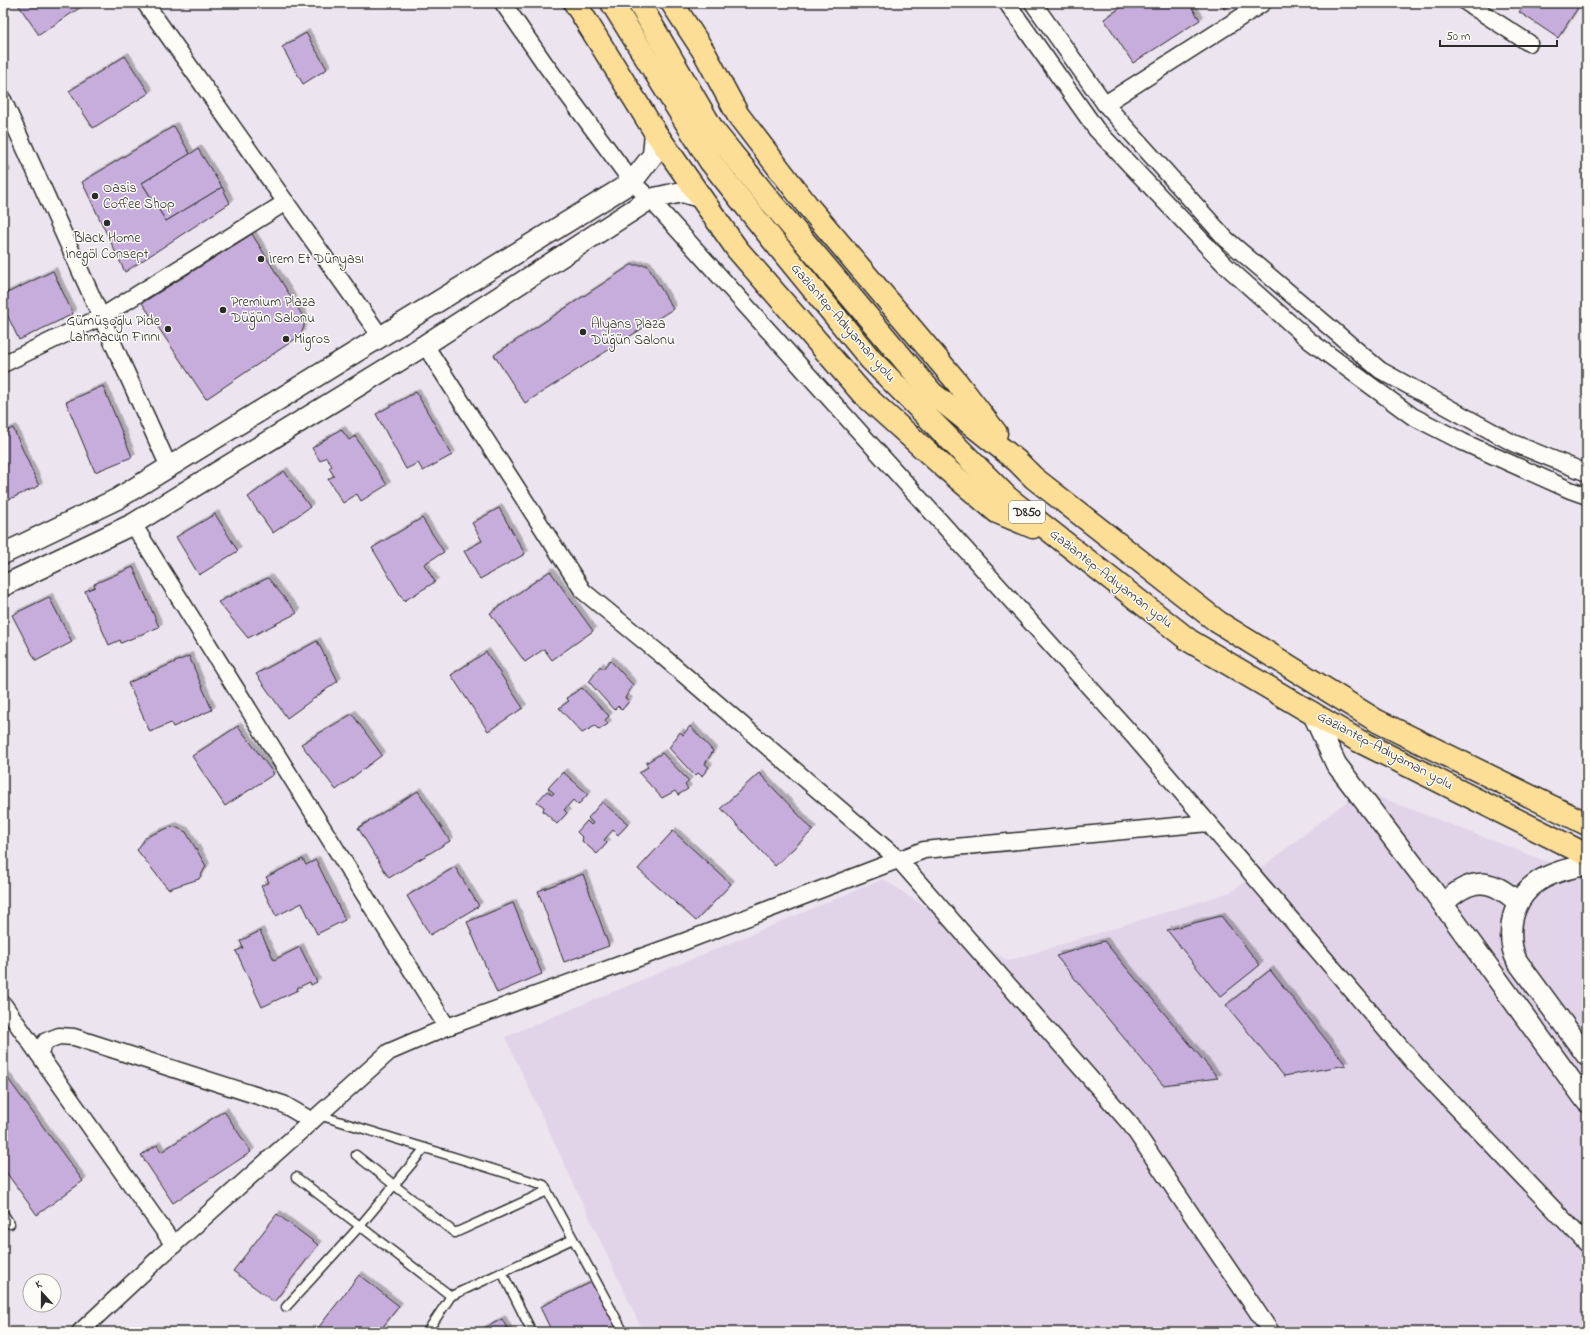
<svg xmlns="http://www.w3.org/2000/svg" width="1590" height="1335" font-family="'Indie Flower',sans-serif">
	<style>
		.built { fill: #e1d4e9 }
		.building { fill: #c6addc; stroke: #2b2b2b; filter: url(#shadow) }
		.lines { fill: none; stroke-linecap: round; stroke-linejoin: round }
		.service-casing { stroke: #2b2b2b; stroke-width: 11 }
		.minor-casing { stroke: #2b2b2b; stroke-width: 19 }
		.tertiary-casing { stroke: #2b2b2b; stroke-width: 23 }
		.trunk-casing { stroke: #2b2b2b; stroke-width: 25 }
		.service { stroke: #fdfcf7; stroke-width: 8 }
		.minor { stroke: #fdfcf7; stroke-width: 16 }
		.tertiary { stroke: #fdfcf7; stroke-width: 20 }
		.trunk { stroke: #fcde96; stroke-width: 22 }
		.poi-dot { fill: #2b2b2b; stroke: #fdfcf7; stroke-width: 1.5 }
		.labels { text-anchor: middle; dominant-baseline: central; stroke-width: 3; stroke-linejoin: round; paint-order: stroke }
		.shield { fill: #fdfcf7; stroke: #6a6a68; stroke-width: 1 }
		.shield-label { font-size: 13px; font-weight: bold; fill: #2b2b2b }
		.poi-label { font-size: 14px; fill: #2b2b2b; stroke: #fdfcf7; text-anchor: start }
		.street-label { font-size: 14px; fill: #2b2b2b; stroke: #fdfcf7 }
	</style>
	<defs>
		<filter id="shadow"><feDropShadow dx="3.5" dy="-3.5" stdDeviation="0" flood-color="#0004"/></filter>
	</defs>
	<rect width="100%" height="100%" fill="#ece4ef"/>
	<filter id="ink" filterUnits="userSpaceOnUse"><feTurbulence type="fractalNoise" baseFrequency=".025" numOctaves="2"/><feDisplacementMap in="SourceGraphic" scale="8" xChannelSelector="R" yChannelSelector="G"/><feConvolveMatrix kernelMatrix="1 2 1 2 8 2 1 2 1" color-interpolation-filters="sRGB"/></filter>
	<g filter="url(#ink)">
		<polygon class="built" points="1361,790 1587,877 1587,1332 643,1332 505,1037 883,879 1008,961 1231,892"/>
		<g class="building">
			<polygon points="17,3 87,3 39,35"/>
			<polygon points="1128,3 1189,3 1200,20 1133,63 1104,19"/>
			<polygon points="1221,3 1235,3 1224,9"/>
			<polygon points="1526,3 1581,3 1558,38 1519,12"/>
			<polygon points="306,33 327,69 303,84 282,47"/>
			<polygon points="125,56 149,93 93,128 69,91"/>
			<polygon points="174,126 190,154 142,183 166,221 222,187 230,203 125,272 82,182"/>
			<polygon points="198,149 222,187 166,221 142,183"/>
			<polygon points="3,165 7,174 3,176"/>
			<polygon points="252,234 304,318 304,326 301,334 294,340 206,399 142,303"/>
			<polygon points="631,265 647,265 673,309 525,403 494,355"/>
			<polygon points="53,271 73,314 19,340 3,306 3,295"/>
			<polygon points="103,386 132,457 95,472 66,402"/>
			<polygon points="416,392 452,455 423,471 418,463 406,469 376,414"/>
			<polygon points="13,428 39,486 3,502 3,433"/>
			<polygon points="341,429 349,440 355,436 387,485 361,501 357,494 343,503 328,479 334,476 329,468 332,466 326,457 320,461 312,448"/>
			<polygon points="284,471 310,507 273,533 248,497"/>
			<polygon points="499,508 525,554 480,579 464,551 482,541 472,523"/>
			<polygon points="215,514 238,551 199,575 176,537"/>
			<polygon points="422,518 444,552 424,564 435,582 404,601 372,548"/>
			<polygon points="133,567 159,627 121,643 120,640 109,645 85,591 95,587 94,584"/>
			<polygon points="550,571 593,631 552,660 544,649 525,662 490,613"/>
			<polygon points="268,578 297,613 248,638 218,602"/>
			<polygon points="49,597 72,642 36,661 12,615"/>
			<polygon points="317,641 338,681 287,718 256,674"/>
			<polygon points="486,652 523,708 488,731 451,675"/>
			<polygon points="189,656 212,710 173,727 171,723 150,732 128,683"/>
			<polygon points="610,660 633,685 625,698 629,701 622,710 618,706 614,710 589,682 600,666 603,669"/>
			<polygon points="582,688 609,716 605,720 608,724 599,730 595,726 582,733 559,708 569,701 566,698"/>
			<polygon points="352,714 382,755 336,790 301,744"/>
			<polygon points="238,726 274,774 225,806 192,756"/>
			<polygon points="690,726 713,751 705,764 709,767 702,776 698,773 695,776 669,748 680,732 683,735"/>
			<polygon points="662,753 689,781 685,785 688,789 678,795 675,791 662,798 639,773 648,767 646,763"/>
			<polygon points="563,772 588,794 578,805 573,800 564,810 567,813 557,824 543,811 544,807 537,802 547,791 552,795 554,793 548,788"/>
			<polygon points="759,773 813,830 775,866 721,808"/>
			<polygon points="418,791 450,841 389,878 358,828"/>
			<polygon points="602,802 628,824 618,835 613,830 604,840 607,843 597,854 582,841 583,838 577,832 587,821 591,825 593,823 588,818"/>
			<polygon points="173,826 186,832 206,866 199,879 168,889 137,850 146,837"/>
			<polygon points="673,831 731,884 696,921 638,869"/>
			<polygon points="303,859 306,865 316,860 345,920 317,934 302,903 276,916 261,886 269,882 266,877"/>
			<polygon points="455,867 479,906 430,935 407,896"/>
			<polygon points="583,874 609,946 564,962 538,891"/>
			<polygon points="513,903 542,974 497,993 467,922"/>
			<polygon points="1221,916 1260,965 1220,997 1167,930"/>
			<polygon points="260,931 274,960 300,947 317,982 311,985 310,982 297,988 298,990 262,1007 236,951 243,948 240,941"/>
			<polygon points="1104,941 1218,1078 1163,1085 1056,956"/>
			<polygon points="1270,970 1346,1065 1284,1076 1226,1005"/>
			<polygon points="3,1072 83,1181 37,1215 3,1168"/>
			<polygon points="224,1111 251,1152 173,1203 141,1155 157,1145 161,1152"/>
			<polygon points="277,1214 318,1245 274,1302 233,1271"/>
			<polygon points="359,1275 399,1306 379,1332 315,1332"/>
			<polygon points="594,1281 620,1332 552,1332 540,1307"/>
			<polygon points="502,1319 509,1332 477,1332"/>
		</g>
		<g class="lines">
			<g class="service-casing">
				<g id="service">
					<polyline points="319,1115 544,1185 622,1329"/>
					<polyline points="356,1155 455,1233 547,1191"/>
					<polyline points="296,1177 451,1296 573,1239"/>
					<polyline points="3,1213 10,1224"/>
					<polyline points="502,1272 532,1332"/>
					<polyline points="286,1307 360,1226 425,1148"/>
					<polyline points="427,1332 451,1296"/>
				</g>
			</g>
			<g class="minor-casing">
				<g id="minor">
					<polyline points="145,3 381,337"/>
					<polyline points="503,3 545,64 632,182 650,199 1136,739 1416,1065 1587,1244"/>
					<polyline points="1007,3 1096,129 1225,265 1310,341 1412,416 1463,442 1570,490 1587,496"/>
					<polyline points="1033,3 1105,104 1226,239 1380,370 1513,443 1587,473"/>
					<polyline points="1467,3 1529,43"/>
					<polyline points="3,100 169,467"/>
					<polyline points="1105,104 1263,3"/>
					<polyline points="425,345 583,591 660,654 899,860 1131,1125 1271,1332"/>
					<polyline points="3,364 101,317 286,202"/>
					<polyline points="133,524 447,1027"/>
					<polyline points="3,1004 174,1245"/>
					<polyline points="39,1054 46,1041 59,1036 74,1037 283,1104 312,1121"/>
					<polyline points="80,1332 161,1256 389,1052 447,1027 683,942 924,850 1208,823"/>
				</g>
			</g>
			<g class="tertiary-casing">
				<g id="tertiary">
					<polyline points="3,554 117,499 632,182 653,155 655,132"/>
					<polyline points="3,586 133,524 425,345 650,199 682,192 699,197"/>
					<polyline points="1312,712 1336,764 1431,888 1587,1102"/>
					<path d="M 1587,865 C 1551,871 1519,883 1512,922 C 1510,936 1511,949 1517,961 L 1587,1056"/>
					<path d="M 1443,904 C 1470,877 1491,877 1518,903"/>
				</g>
			</g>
			<g class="trunk-casing">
				<g id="trunk">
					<polyline points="575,3 655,132 737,249 862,393 943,466 997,512 1033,527"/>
					<polyline points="612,3 710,161 772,239 871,360 1008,498 1190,641 1359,741 1587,855"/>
					<polyline points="639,3 713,130 771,202 932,393 1017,461 1034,478 1218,622 1377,721 1587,824"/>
					<polyline points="672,3 704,52 738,115 807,205 956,381 996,433"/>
				</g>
			</g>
			<use href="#service" class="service"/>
			<use href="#minor" class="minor"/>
			<use href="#tertiary" class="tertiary"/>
			<use href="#trunk" class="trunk"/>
		</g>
	</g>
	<g class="poi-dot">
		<circle cx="95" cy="196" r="4"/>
		<circle cx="107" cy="223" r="4"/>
		<circle cx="261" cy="259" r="4"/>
		<circle cx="223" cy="310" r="4"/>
		<circle cx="168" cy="329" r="4"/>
		<circle cx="583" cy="332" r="4"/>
		<circle cx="286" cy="339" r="4"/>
	</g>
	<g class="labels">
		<rect class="shield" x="1009" y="501" width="36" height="22" rx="3"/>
		<g class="shield-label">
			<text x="1027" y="512">D850</text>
		</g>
		<g class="poi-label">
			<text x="103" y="188">Oasis<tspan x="103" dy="16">Coffee Shop</tspan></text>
			<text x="107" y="238" text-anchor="middle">Black Home<tspan x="107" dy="16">İnegöl Consept</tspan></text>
			<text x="269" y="259">İrem Et Dünyası</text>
			<text x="231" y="302">Premium Plaza<tspan x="231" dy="16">Düğün Salonu</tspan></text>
			<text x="160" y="321" text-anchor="end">Gümüşoğlu Pide<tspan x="160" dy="16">Lahmacun Fırını</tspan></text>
			<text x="591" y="324">Alyans Plaza<tspan x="591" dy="16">Düğün Salonu</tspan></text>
			<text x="294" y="339">Migros</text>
		</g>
		<g class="street-label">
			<text transform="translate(843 323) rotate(49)">Gaziantep-Adıyaman yolu</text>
			<text transform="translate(1111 579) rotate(38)">Gaziantep-Adıyaman yolu</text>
			<text transform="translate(1385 751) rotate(28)">Gaziantep-Adıyaman yolu</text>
		</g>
	</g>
	<rect width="1590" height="1335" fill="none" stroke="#fdfcf7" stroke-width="16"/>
	<rect x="8" y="8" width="1574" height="1319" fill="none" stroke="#2b2b2b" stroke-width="1.5" filter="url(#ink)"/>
	<g transform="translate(42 1293) rotate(339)"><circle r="19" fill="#fdfcf7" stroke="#a9a8a5"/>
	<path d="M0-3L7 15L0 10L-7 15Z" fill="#2b2b2b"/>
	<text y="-6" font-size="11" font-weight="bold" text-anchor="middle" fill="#2b2b2b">K</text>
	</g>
	<path d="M1440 40v6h117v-6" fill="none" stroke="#2b2b2b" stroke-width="2"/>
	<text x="1446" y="40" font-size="12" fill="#2b2b2b" stroke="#fdfcf7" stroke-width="3" paint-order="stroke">50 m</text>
</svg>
